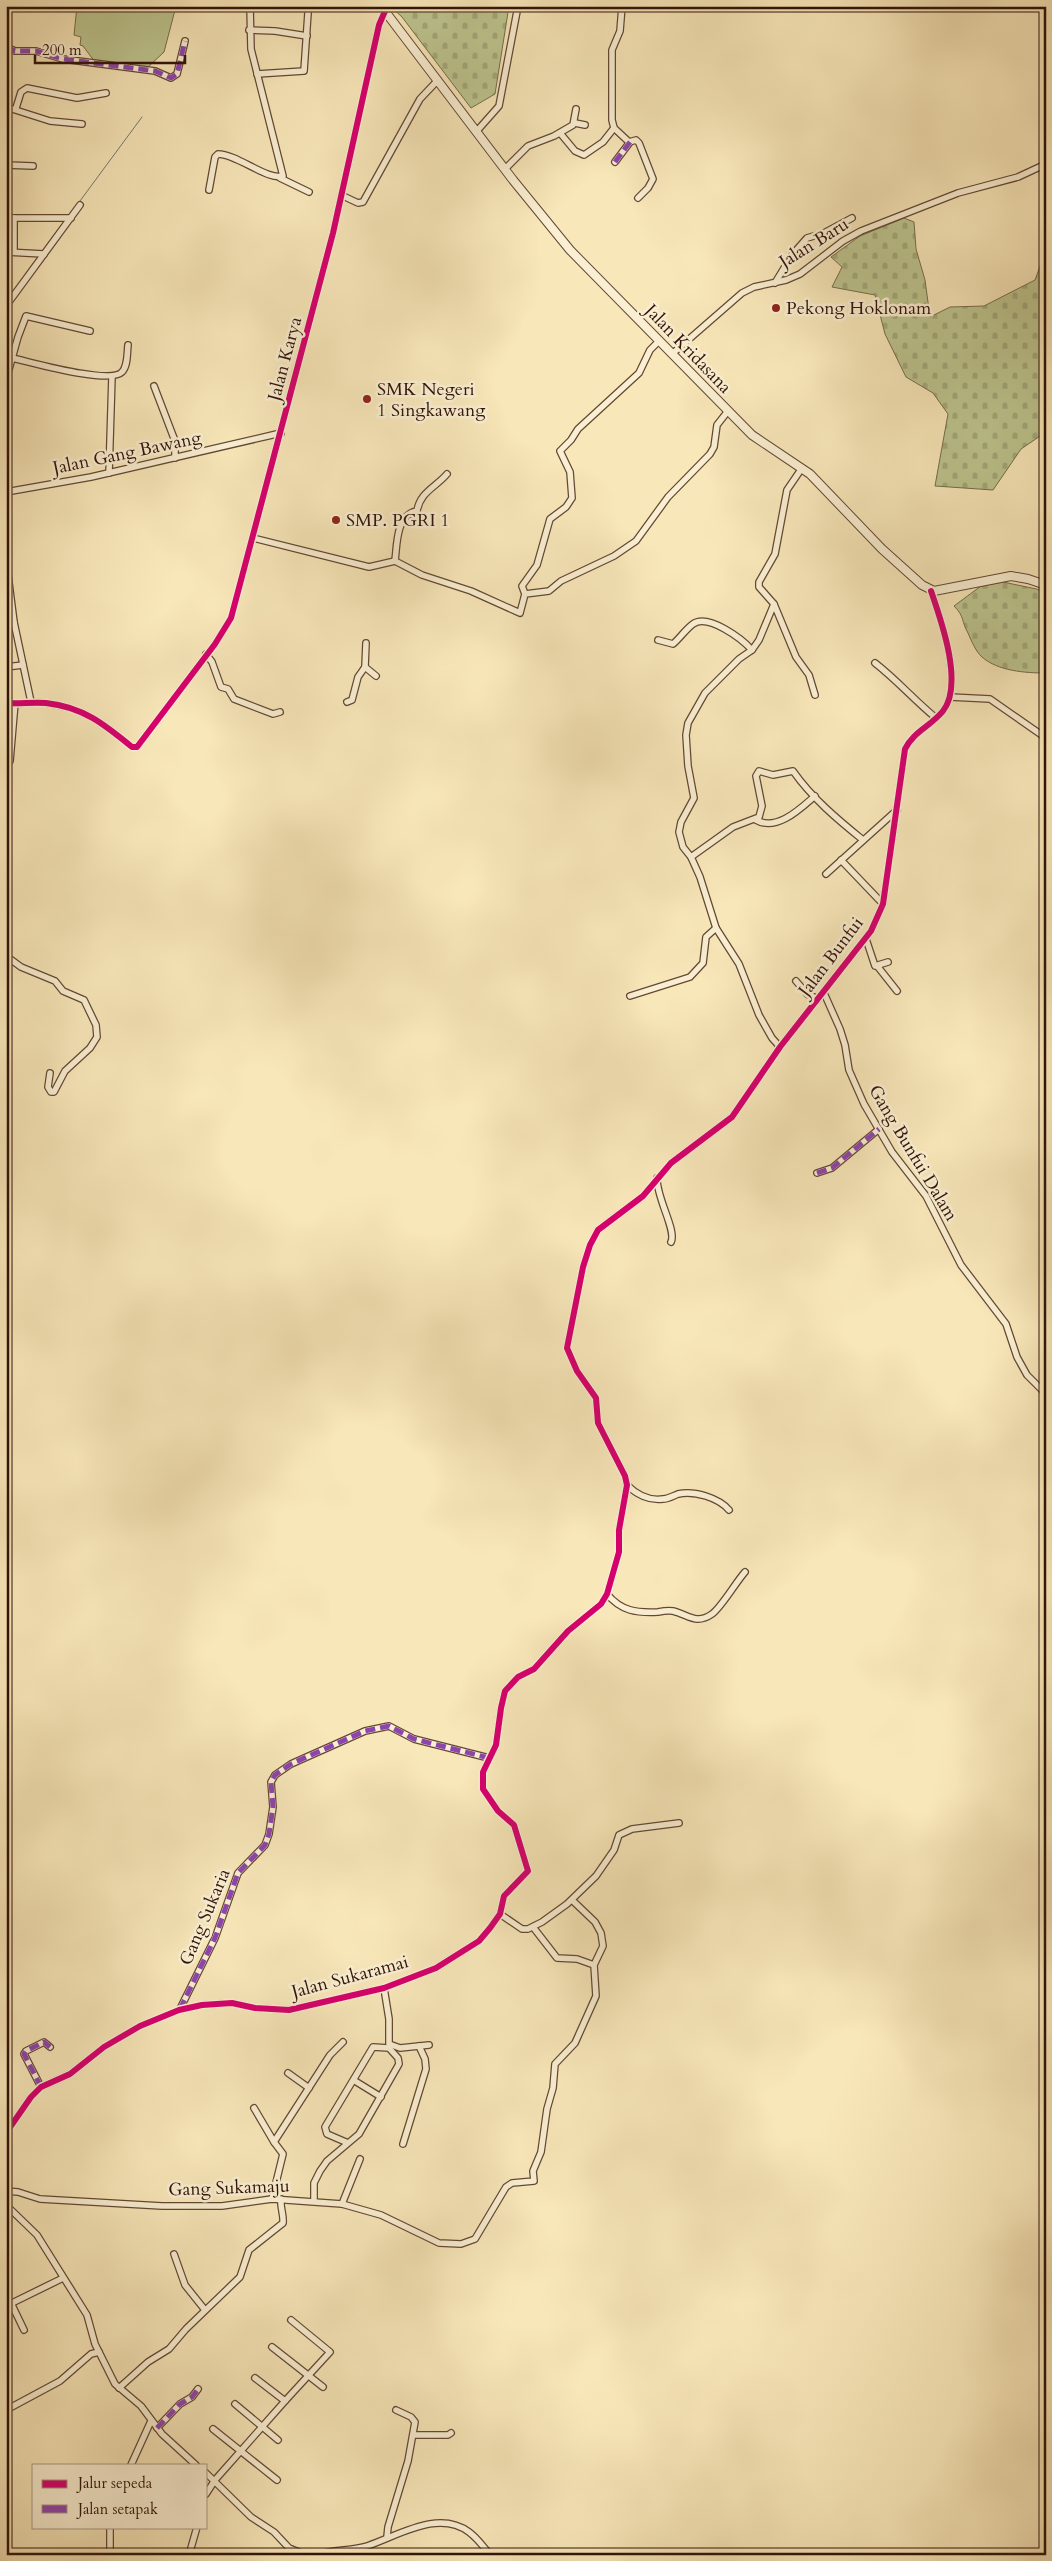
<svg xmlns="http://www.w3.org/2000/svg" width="1052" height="2561" font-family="Cardo,serif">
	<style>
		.cemetery { fill: url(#cemetery-stones); stroke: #766c4c }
		.garden { fill: #bdc58f; stroke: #766c4c }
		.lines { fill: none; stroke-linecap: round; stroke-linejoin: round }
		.stream { stroke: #747973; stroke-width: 1 }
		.minor-casing { stroke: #624834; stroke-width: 8 }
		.tertiary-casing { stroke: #624834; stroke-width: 10 }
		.minor { stroke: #faefd2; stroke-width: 5.5 }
		.tertiary { stroke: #faefd2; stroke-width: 8 }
		.quiet { stroke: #8e44ad; stroke-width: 5; stroke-dasharray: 10 5; stroke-linecap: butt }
		.cycleway-casing { stroke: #faefd2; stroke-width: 9 }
		.cycleway { stroke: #d6006c; stroke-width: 6 }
		.poi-dot { fill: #8f2418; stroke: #faefd2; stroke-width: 2 }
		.labels { text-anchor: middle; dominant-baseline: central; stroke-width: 5; stroke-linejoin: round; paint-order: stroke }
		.street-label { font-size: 18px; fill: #301308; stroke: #faefd2 }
		.poi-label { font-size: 18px; fill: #301308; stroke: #faefd2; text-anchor: start }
	</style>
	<defs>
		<pattern id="cemetery-stones" width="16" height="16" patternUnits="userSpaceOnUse" patternTransform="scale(1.25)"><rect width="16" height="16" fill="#bdc58f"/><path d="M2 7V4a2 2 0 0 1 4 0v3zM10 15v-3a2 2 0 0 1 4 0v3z" fill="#a3a87a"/></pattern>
	</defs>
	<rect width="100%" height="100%" fill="#f8e7b9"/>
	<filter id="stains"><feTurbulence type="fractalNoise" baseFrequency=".004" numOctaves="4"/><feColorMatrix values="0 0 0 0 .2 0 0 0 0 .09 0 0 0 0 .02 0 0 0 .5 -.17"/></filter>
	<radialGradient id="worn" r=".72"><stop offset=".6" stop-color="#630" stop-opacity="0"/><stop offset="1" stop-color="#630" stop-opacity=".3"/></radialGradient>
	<g class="cemetery">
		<polygon points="390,6 509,6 495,94 471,108 402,17"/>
		<polygon points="904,218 914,222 916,249 925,280 930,317 950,307 984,306 1035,280 1046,250 1046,432 1021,449 993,490 935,486 948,414 933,393 906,377 885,334 875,295 832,287 842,267 831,257 860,236"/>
		<path d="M 1003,582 L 1046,591 L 1046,673 C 1025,673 998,671 982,657 C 976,652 971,640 968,633 C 961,621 965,617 954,606 L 981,586 Z"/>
	</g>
	<polygon class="garden" points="77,6 182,6 182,10 175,10 164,52 146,69 95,62 83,46 80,45 81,37 74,35"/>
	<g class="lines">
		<polyline class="stream" points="77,205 142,117"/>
		<g class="minor-casing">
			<g id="minor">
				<polyline points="622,6 620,31 612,50 612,120 614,128 629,142 636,140 639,143 653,179 648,188 638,198"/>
				<polyline points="249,30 275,31 307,36"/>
				<polyline points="6,47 15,51 36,51 63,59 155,71 171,78 177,74 185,41"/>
				<polyline points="257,74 304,71 308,13"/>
				<polyline points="6,107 50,121 82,124"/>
				<polyline points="16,108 21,92 27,88 77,98 106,93"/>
				<polyline points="575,123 585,125"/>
				<polyline points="476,132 499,106 518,6"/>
				<polyline points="560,133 575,151 584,155 603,142 614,128"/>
				<polyline points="615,162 630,142"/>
				<polyline points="6,165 33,166"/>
				<polyline points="505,169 528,146 554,136 573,125 576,109"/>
				<polyline points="280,178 309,192"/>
				<path d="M 209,190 L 215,157 L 218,154 C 237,154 268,181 283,176 L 251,49 L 250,6"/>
				<polyline points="341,195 358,203 363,202 420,99 438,80"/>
				<polyline points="6,218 71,218"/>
				<polyline points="6,252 44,254"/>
				<polyline points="14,252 14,218"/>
				<polyline points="775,283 792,255 807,238 824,233 852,218"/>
				<polyline points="6,306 80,205"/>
				<polyline points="672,354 742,293 754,287 786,280 800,274 843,241 861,231 958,193 1018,177 1046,164"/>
				<path d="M 12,358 C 31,362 110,385 122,372 C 128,366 127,353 128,345"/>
				<polyline points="6,380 18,337 26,316 90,331"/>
				<polyline points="154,386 175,441 175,458"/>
				<polyline points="109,473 112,376"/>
				<polyline points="6,492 91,477 281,433"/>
				<polyline points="253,538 369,567 395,561 422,575 471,591 520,613 525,594 549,591 561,581 614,556 636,541 668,497 710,454 714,447 717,425 728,411"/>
				<polyline points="6,559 14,622 31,702"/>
				<path d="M 395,561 C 397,545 396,514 417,511 C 420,492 436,487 447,474"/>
				<polyline points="525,594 522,586 537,565 550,519 566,507 572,498 570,472 560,451 571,440 578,429 639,373 650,350 659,341"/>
				<polyline points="774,604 796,657 809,675 815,695"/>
				<polyline points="6,623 14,622"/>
				<path d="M 658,640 L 673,644 C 680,638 685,630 693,624 C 708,613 742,639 752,650"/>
				<polyline points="206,654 212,662 221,687 228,689 234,699 273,714 280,712"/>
				<path d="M 875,663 C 897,680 914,700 936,718"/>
				<polyline points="6,667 23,665"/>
				<polyline points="365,667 376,676"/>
				<polyline points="950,697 990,699 1046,738"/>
				<polyline points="347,702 352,700 358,677 365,667 366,643"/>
				<path d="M 6,703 C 19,704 32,702 46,703 C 83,707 104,724 132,747 L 137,747 L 215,644 L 231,618 L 333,233 L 379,25 L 385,11"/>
				<polyline points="6,764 10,761 15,703"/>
				<path d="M 756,820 C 777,832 801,808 815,796"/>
				<path d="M 691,857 L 733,827 L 759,817 L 762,806 L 756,776 L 759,771 L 773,775 L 793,771 C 812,798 837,819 863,840"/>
				<polyline points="841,860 883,904"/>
				<polyline points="826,874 897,810"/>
				<polyline points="866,939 875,966 888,962"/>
				<polyline points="6,956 21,967 55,981 63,991 84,1000 96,1025 97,1037 90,1048 65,1071 54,1092 51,1092 48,1087 50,1073"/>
				<polyline points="878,967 897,991"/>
				<polyline points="796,981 807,994 818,999"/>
				<polyline points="824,993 840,1029 845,1045 849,1070 864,1104 892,1152 926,1196 961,1265 1006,1324 1017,1357 1027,1375 1046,1394"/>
				<polyline points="630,996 690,977 703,963 706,937 716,928"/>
				<polyline points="780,1047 772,1038 759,1015 739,964 716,928 700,877 691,857 683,847 679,832 681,822 694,798 688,766 686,735 688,723 705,693 739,659 752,650 759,640 774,604 759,587 759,582 775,554 787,490 802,468"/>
				<polyline points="817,1173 832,1168 879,1129"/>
				<path d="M 657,1178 C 656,1197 677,1231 671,1242"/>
				<path d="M 627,1485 C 636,1494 649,1501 663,1499 C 668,1499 673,1496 678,1494 C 694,1490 719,1498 729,1510"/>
				<path d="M 607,1594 C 621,1611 636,1613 658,1612 C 663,1611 668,1610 673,1611 C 689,1615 696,1625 712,1614 C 721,1608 736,1582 745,1572"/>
				<polyline points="500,1914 522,1929 528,1929 542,1922 567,1904 596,1876 614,1850 619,1835 632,1829 679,1823"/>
				<polyline points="533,1927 557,1958 577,1959 594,1965"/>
				<polyline points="384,1988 389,2019 389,2044 400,2048 429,2045"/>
				<polyline points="180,2009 215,1938 238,1873 265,1845 269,1834 273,1807 271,1782 275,1775 291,1764 365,1731 389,1726 414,1739 489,1758"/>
				<polyline points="288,2073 309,2088"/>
				<polyline points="355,2081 381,2097"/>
				<polyline points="41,2087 24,2054 26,2051 44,2042 50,2047"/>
				<polyline points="254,2108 274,2142"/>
				<path d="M 6,2133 L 31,2097 L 41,2087 L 70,2074 L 104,2047 L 140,2026 L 179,2010 L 202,2005 L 232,2003 L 255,2008 L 289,2010 L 384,1988 L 436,1968 L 479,1941 L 490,1928 L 500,1914 L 504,1896 L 528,1871 L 514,1825 L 498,1811 L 483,1789 L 483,1772 L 496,1745 L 501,1708 L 505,1691 L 518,1677 L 534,1669 L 568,1631 L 601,1604 L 607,1594 L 619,1552 L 619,1530 L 627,1485 L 625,1476 L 598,1423 L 596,1398 L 577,1371 L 567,1348 L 583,1267 L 590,1245 L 598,1230 L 643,1196 L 671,1163 L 732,1117 L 780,1047 L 871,931 L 883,904 L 905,749 C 913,732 931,726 943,711 C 964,684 941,620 931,591"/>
				<polyline points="403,2144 426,2069 425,2059 419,2046"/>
				<polyline points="6,2191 18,2192 40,2199 162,2206 222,2206 272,2199 342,2204 381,2215 439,2243 461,2244 475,2239 506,2187 512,2183 534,2181 533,2171 541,2152 547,2109 553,2088 555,2064 575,2043 596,1996 594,1965 603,1946 601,1933 595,1922 572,1900"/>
				<polyline points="272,2199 283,2154 274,2142 330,2055 343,2042"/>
				<polyline points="314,2201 314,2183 320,2171 327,2161 359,2134 399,2064 398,2058 389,2048 373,2047 325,2127 327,2134 348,2143"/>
				<polyline points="342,2204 360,2159"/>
				<polyline points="6,2205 37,2235 87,2315 95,2344 115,2384 141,2406 162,2434 196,2465"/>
				<polyline points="174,2254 185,2285 205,2310"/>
				<polyline points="11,2303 24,2330"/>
				<polyline points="6,2306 63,2278"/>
				<polyline points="272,2347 323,2387"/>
				<polyline points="255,2378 285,2401 330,2352 291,2320"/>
				<path d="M 119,2388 L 148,2362 L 169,2349 L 186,2329 L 240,2277 L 249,2250 L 283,2223 C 284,2215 280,2208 281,2199"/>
				<polyline points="235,2404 278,2440"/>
				<polyline points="6,2410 60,2381 91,2354 99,2352"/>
				<polyline points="157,2428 180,2404 192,2397 198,2389"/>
				<polyline points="213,2429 277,2480"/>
				<polyline points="413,2435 448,2435 451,2433"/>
				<polyline points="131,2465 151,2421"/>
				<polyline points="206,2473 251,2517 274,2532 289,2548 306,2555"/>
				<polyline points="206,2494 215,2480 285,2401"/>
				<polyline points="387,2537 388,2527 408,2461 415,2422 411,2417 396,2410"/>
				<polyline points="110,2555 110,2527"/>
				<polyline points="189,2555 197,2527"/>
				<path d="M 318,2555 C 332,2549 351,2551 367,2546 C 398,2536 438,2509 469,2532 C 477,2538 484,2547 490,2555"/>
			</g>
		</g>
		<g class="tertiary-casing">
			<polyline id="tertiary" points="381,6 513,180 570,250 752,435 810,474 882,549 922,585 934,591 1011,576 1028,579 1046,585"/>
		</g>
		<use href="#minor" class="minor"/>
		<use href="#tertiary" class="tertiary"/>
		<g class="quiet">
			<polyline points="6,47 15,51 36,51 63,59 155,71 171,78 177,74 185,41"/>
			<polyline points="615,162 630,142"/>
			<polyline points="817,1173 832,1168 879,1129"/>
			<polyline points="180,2009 215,1938 238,1873 265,1845 269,1834 273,1807 271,1782 275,1775 291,1764 365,1731 389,1726 414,1739 489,1758"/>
			<polyline points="41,2087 24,2054 26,2051 44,2042 50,2047"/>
			<polyline points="157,2428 180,2404 192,2397 198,2389"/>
		</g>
		<g class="cycleway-casing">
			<g id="cycleway">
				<path d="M 6,703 C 19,704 32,702 46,703 C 83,707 104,724 132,747 L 137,747 L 215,644 L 231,618 L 333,233 L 379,25 L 385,11"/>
				<path d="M 6,2133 L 31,2097 L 41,2087 L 70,2074 L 104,2047 L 140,2026 L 179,2010 L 202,2005 L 232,2003 L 255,2008 L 289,2010 L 384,1988 L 436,1968 L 479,1941 L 490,1928 L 500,1914 L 504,1896 L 528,1871 L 514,1825 L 498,1811 L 483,1789 L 483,1772 L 496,1745 L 501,1708 L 505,1691 L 518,1677 L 534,1669 L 568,1631 L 601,1604 L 607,1594 L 619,1552 L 619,1530 L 627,1485 L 625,1476 L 598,1423 L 596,1398 L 577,1371 L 567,1348 L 583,1267 L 590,1245 L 598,1230 L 643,1196 L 671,1163 L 732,1117 L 780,1047 L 871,931 L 883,904 L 905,749 C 913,732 931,726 943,711 C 964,684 941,620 931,591"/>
			</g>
		</g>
		<use href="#cycleway" class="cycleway"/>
	</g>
	<g class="poi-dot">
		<circle cx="776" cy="308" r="5"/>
		<circle cx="367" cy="399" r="5"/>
		<circle cx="336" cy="520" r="5"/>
	</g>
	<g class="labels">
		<g class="street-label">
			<text transform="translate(814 243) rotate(-32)">Jalan Baru</text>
			<text transform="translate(688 349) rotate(46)">Jalan Kridasana</text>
			<text transform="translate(285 359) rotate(-75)">Jalan Karya</text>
			<text transform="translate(127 453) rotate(-12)">Jalan Gang Bawang</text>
			<text transform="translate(831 957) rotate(-53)">Jalan Bunfui</text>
			<text transform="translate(913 1153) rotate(59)">Gang Bunfui Dalam</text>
			<text transform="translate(205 1917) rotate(-67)">Gang Sukaria</text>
			<text transform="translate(350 1977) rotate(-15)">Jalan Sukaramai</text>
			<text transform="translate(229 2188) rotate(-2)">Gang Sukamaju</text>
		</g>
		<g class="poi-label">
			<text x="786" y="308">Pekong Hoklonam</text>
			<text x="377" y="389">SMK Negeri<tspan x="377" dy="21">1 Singkawang</tspan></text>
			<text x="346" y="520">SMP. PGRI 1</text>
		</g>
	</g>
	<rect width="1052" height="2561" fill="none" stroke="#f8e7b9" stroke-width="25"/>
	<rect x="8" y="8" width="1037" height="2546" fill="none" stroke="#301308" stroke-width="2.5"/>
	<rect x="12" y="12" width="1027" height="2536" fill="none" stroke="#301308"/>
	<rect x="32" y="2464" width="175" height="65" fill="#faefd2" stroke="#a99781"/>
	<rect x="42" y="2480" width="25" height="8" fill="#d6006c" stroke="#a99781"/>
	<text x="78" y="2488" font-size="15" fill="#301308">Jalur sepeda</text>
	<rect x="42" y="2505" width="25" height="8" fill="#8e44ad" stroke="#a99781"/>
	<text x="78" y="2514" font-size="15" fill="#301308">Jalan setapak</text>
	<path d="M35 55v8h150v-8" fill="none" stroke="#301308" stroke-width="2.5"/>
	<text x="42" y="55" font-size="15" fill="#301308" stroke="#faefd2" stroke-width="4" paint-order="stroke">200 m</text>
	<rect width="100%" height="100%" filter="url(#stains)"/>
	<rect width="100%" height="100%" fill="url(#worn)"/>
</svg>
